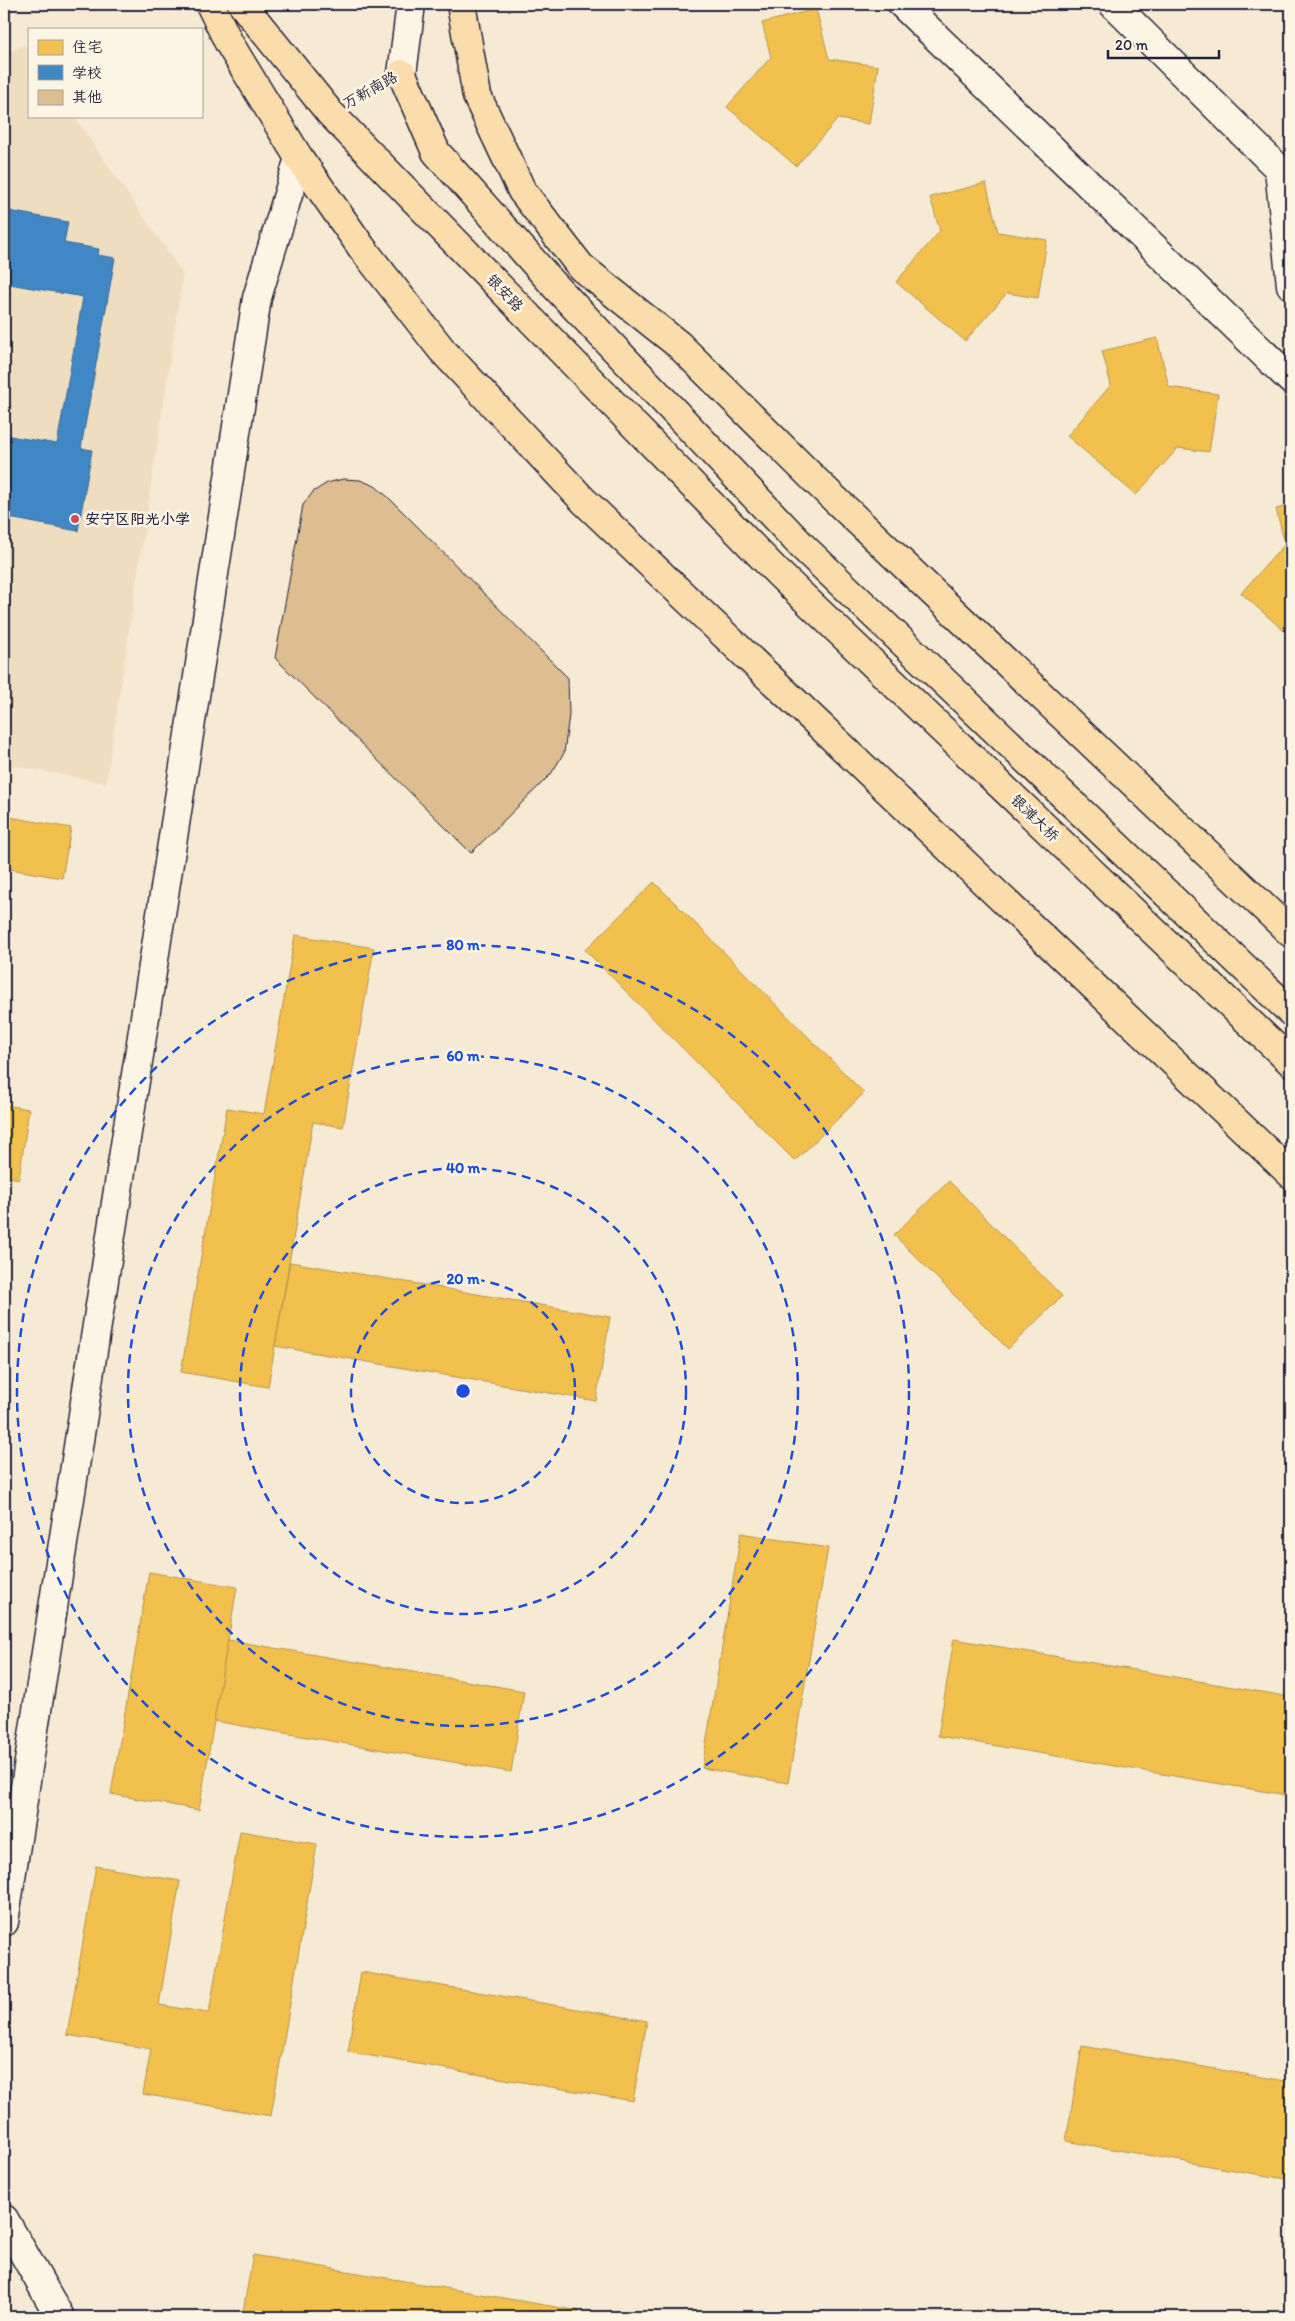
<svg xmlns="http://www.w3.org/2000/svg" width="1295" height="2321" font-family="Itim,'LXGW WenKai TC',sans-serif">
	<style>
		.built { fill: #efddc0 }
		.homes { fill: #f2c14e; stroke: #b49148 }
		.schools { fill: #3f88c5; stroke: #36699c }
		.building { fill: #debe91; stroke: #22223b }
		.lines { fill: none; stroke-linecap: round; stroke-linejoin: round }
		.minor-casing { stroke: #22223b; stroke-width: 31 }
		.secondary-casing { stroke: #22223b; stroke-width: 31 }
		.primary-casing { stroke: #22223b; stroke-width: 31 }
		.path { stroke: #22223b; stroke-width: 3; stroke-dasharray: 5 4; stroke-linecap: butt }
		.minor { stroke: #fcf5e5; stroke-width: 28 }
		.secondary { stroke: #fcf5e5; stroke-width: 28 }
		.primary { stroke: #faddab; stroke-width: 28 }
		.ring { fill: none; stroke: #1d4ed8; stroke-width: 2.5; stroke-dasharray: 9 6 }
		.poi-dot { fill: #d1495b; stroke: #fcf5e5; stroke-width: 2 }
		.labels { text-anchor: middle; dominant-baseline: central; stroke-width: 5; stroke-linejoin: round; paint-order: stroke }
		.street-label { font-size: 15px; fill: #22223b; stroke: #fcf5e5 }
		.poi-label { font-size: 15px; font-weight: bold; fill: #22223b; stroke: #fcf5e5; text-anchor: start }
		.centre { fill: #1d4ed8; stroke: #fcf5e5; stroke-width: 2.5 }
		.ring-label { font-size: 15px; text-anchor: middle; font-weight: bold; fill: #1d4ed8; stroke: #fcf5e5; stroke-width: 5; stroke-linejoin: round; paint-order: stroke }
	</style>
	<rect width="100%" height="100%" fill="#f6ead4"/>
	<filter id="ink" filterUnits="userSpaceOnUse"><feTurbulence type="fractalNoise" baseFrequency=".02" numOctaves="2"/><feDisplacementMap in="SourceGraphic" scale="10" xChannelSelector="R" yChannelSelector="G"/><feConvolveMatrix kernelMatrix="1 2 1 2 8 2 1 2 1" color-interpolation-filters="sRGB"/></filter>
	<g filter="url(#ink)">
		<polygon class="built" points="24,45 29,51 29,116 74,116 183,274 106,783 4,764 4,55"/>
		<g class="homes">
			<polygon points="816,9 829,59 878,66 869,124 838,119 796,166 727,107 771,57 762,23"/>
			<polygon points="986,183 998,232 1047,240 1038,298 1007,293 965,341 896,282 940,231 930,197"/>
			<polygon points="1157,338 1169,387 1218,394 1209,452 1178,448 1136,495 1067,436 1111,385 1102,351"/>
			<polygon points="1291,505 1291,637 1241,593 1285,544 1276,509"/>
			<polygon points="4,816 71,828 62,878 4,868"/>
			<polygon points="654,882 864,1093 795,1161 585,950"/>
			<polygon points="295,935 374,948 343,1127 313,1122 268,1387 181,1372 227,1108 264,1114"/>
			<polygon points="4,1105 29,1109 19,1179 4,1176"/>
			<polygon points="949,1181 1062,1296 1008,1349 894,1235"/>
			<polygon points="290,1262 610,1317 596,1401 275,1346"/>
			<polygon points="741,1533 828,1548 788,1783 702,1768"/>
			<polygon points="149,1572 237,1587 199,1810 111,1794"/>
			<polygon points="954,1639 1291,1697 1291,1767 1286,1795 938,1736"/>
			<polygon points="228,1640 524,1691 511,1772 214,1721"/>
			<polygon points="240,1831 317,1844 271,2116 143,2094 151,2049 67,2035 96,1866 180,1881 159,2005 209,2013"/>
			<polygon points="361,1972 647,2021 633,2101 348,2052"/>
			<polygon points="1082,2046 1291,2082 1291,2180 1066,2141"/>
			<polygon points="253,2255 579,2311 578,2317 242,2317"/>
		</g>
		<polygon class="schools" points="4,210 68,222 64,243 99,249 98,255 115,258 81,448 92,450 78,531 4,517 4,435 57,444 83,297 4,283"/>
		<polygon class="building" points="343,479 360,480 375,486 388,497 568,678 569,715 564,753 551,774 471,853 275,658 303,505 313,492 327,483"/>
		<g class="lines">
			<g class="minor-casing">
				<g id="minor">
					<polyline points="902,4 1291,380"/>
					<polyline points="1113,4 1279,169 1291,285"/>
					<polyline points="4,1922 257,298 299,158"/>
					<polyline points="4,2219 60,2317"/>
				</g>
			</g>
			<g class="secondary-casing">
				<polyline id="secondary" points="402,74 411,4"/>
			</g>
			<g class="primary-casing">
				<g id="primary">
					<polyline points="210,4 229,43 299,158 362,248 442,350 584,501 1291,1174"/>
					<polyline points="242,4 330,113 778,573 1291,1062"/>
					<polyline points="461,4 477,96 522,191 581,267 679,345 819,484 1291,933"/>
					<polyline points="402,74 436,152 555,286 803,547 1291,1012"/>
				</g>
			</g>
			<polyline class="path" points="361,96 373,90"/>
			<use href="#minor" class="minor"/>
			<use href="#secondary" class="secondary"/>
			<use href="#primary" class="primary"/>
		</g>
	</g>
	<g class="ring">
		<circle cx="463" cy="1391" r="112"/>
		<circle cx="463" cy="1391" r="223"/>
		<circle cx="463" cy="1391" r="335"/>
		<circle cx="463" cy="1391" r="446"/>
	</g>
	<circle class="poi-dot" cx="75" cy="519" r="5"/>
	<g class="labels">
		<g class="street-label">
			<text transform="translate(370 90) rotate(-29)">万新南路</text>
			<text transform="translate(505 293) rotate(46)">银安路</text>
			<text transform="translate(1035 818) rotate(44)">银滩大桥</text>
		</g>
		<g class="poi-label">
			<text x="85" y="519">安宁区阳光小学</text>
		</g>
	</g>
	<circle cx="463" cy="1391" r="8" class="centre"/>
	<g class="ring-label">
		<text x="463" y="950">80 m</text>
		<text x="463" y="1061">60 m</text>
		<text x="463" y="1173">40 m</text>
		<text x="463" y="1284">20 m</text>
	</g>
	<rect width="1295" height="2321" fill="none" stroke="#fcf5e5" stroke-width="20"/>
	<rect x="10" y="10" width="1275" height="2301" fill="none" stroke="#22223b" stroke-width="2" filter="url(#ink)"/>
	<rect x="28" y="28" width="175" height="90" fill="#fcf5e5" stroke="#a5a1a1"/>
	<rect x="38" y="40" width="25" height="15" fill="#f2c14e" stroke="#a5a1a1"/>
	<text x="72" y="52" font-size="15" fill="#22223b">住宅</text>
	<rect x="38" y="65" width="25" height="15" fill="#3f88c5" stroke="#a5a1a1"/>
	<text x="72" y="78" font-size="15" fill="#22223b">学校</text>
	<rect x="38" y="90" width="25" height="15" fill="#debe91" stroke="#a5a1a1"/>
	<text x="72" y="102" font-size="15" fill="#22223b">其他</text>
	<path d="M1108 50v8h111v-8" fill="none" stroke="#22223b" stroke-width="2.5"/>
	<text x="1115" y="50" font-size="15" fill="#22223b" stroke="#fcf5e5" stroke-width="4" paint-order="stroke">20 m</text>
</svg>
